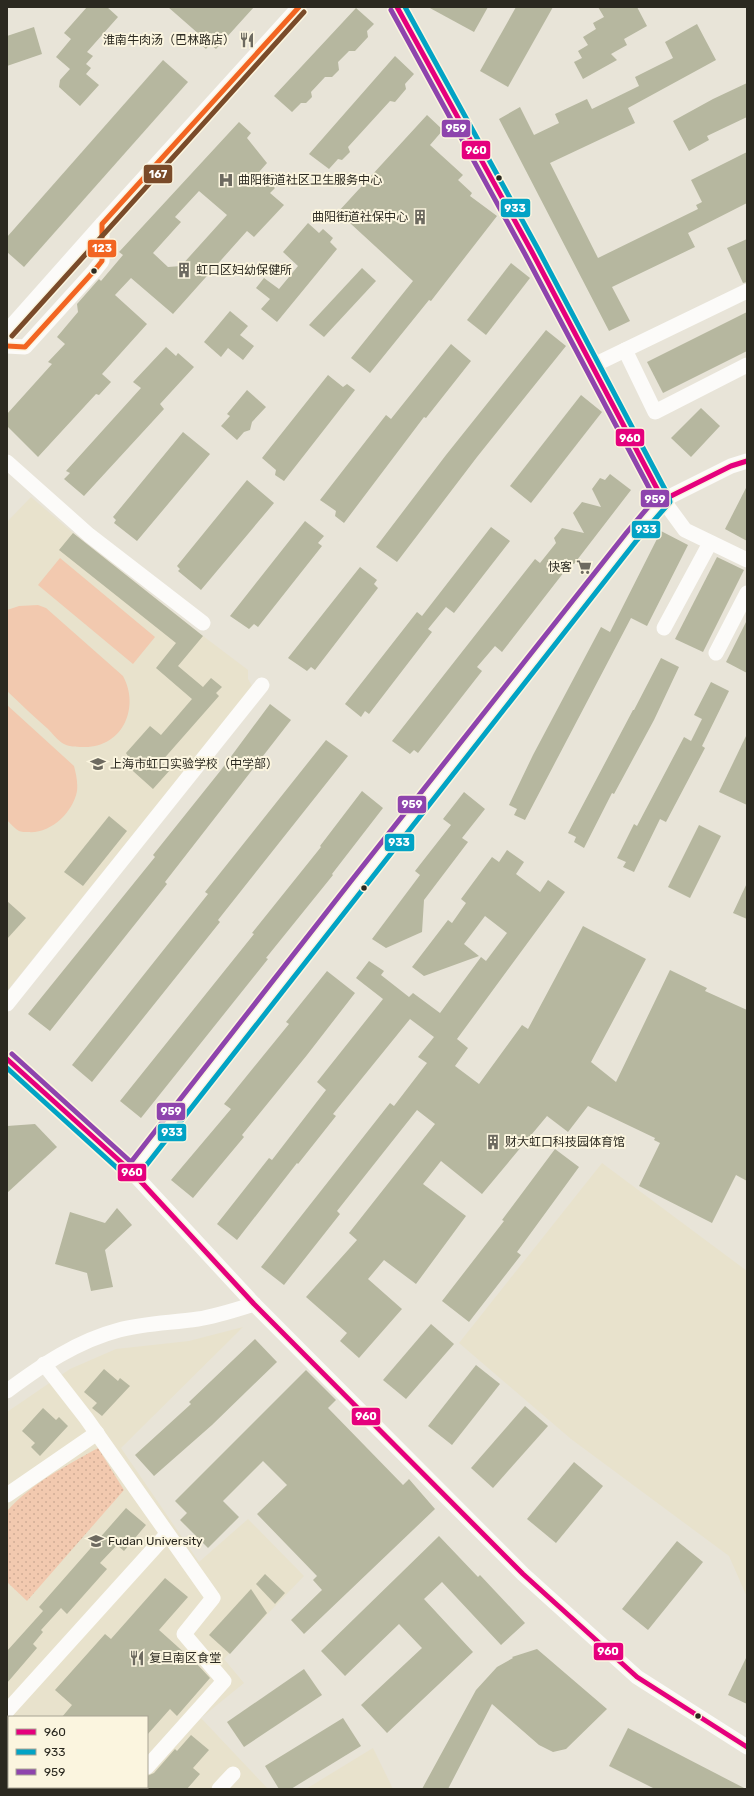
<svg xmlns="http://www.w3.org/2000/svg" width="754" height="1796" font-family="Rubik,'Noto Sans SC',sans-serif">
	<style>
		.built { fill: #e8e2cc; fill-rule: evenodd }
		.grass { fill: #f2c9af }
		.park { fill: url(#park-dots) }
		.building { fill: #b6b79f; fill-rule: evenodd }
		.lines { fill: none; stroke-linecap: round; stroke-linejoin: round }
		.minor { stroke: #fcfbf9; stroke-width: 15 }
		.bus-1-casing { stroke: #fbf5df; stroke-width: 8 }
		.bus-2-casing { stroke: #fbf5df; stroke-width: 8 }
		.bus-3-casing { stroke: #fbf5df; stroke-width: 8 }
		.bus-4-casing { stroke: #fbf5df; stroke-width: 8 }
		.bus-5-casing { stroke: #fbf5df; stroke-width: 8 }
		.bus-1 { stroke: #e5007d; stroke-width: 5 }
		.bus-2 { stroke: #02a3c5; stroke-width: 5 }
		.bus-3 { stroke: #8e44ad; stroke-width: 5 }
		.bus-4 { stroke: #f26522; stroke-width: 5 }
		.bus-5 { stroke: #7a4b2a; stroke-width: 5 }
		.bus-dot { fill: #2b2920; stroke: #fbf5df; stroke-width: 1.5 }
		.labels { text-anchor: middle; dominant-baseline: central; stroke-width: 4; stroke-linejoin: round; paint-order: stroke }
		.poi-label { font-size: 12px; fill: #2b2920; stroke: #fbf5df; text-anchor: start }
		.line-badge { stroke: #fbf5df; stroke-width: 1.5 }
		.badge-label { font-size: 11px; text-anchor: middle; font-weight: bold; fill: #fff }
	</style>
	<defs>
		<pattern id="park-dots" width="8" height="8" patternUnits="userSpaceOnUse"><rect width="8" height="8" fill="#f2c9af"/><path d="M2 2h.1M6 6h.1" fill="none" stroke="#d0ad96" stroke-width="1.8" stroke-linecap="round"/></pattern>
	</defs>
	<rect width="100%" height="100%" fill="#e8e4d8"/>
	<g class="built">
		<polygon points="31,497 73,533 203,636 248,670 248,679 252,686 7,991 7,522"/>
		<polygon points="602,1163 747,1271 747,1597 729,1556 571,1439 459,1343"/>
		<path d="M 243,1327 L 121,1448 L 199,1562 L 248,1519 L 304,1576 L 224,1659 L 244,1683 L 201,1718 L 268,1789 L 7,1789 L 7,1412 L 70,1369 L 116,1349 L 189,1341 ZM 9,1717 L 147,1717 L 147,1787 L 9,1787 Z"/>
		<polygon points="373,1748 393,1789 306,1789"/>
	</g>
	<g class="grass">
		<polygon points="60,558 155,637 133,664 38,585"/>
		<path d="M 38,605 L 46,608 L 123,676 C 140,707 123,747 85,747 C 79,747 69,747 64,744 C 58,741 53,734 48,729 C 34,717 21,704 7,691 L 7,610 L 19,606 Z"/>
		<path d="M 7,705 L 74,766 C 76,774 78,782 77,791 C 73,813 50,834 28,832 C 25,832 21,832 19,831 C 15,829 11,824 7,820 Z"/>
	</g>
	<g class="park">
		<path d="M 98,1448 L 124,1490 L 27,1601 L 7,1582 L 7,1511 C 32,1483 66,1466 98,1448 Z"/>
		<polygon points="7,1753 9,1755 9,1787 14,1787 14,1789 7,1789"/>
	</g>
	<g class="building">
		<polygon points="87,7 107,7 118,17 87,52 93,56 86,64 91,68 86,74 99,85 80,106 59,87 60,80 70,69 56,57 71,39 64,33"/>
		<polygon points="168,7 254,7 216,49 210,44 206,49 196,40 200,35"/>
		<polygon points="428,7 488,7 474,32"/>
		<polygon points="516,7 553,7 508,87 480,71"/>
		<polygon points="598,7 637,7 647,26 624,39 627,45 611,54 617,60 583,79 574,62 582,58 578,51 588,45 583,37 596,29 593,23 604,17"/>
		<polygon points="356,8 374,24 367,31 368,37 355,51 349,51 338,62 339,70 332,77 325,77 311,92 312,97 306,103 301,103 292,112 274,96"/>
		<polygon points="697,24 716,60 628,108 635,123 550,163 598,258 698,209 696,205 702,202 691,180 747,152 747,203 688,233 695,247 612,287 630,321 609,331 499,119 520,107 534,135 559,123 555,114 587,99 592,109 639,86 635,77 673,58 665,42"/>
		<polygon points="34,27 42,54 7,66 7,36"/>
		<polygon points="395,56 414,74 405,84 406,89 395,102 390,101 348,147 350,152 342,160 338,159 329,169 309,154"/>
		<polygon points="163,60 188,82 24,267 7,252 7,237"/>
		<polygon points="747,83 747,117 707,136 709,140 689,151 673,121 713,99"/>
		<polygon points="427,115 443,130 430,145 463,175 458,180 472,193 470,196 497,216 431,301 429,300 370,373 351,358 413,281 338,212"/>
		<path d="M 239,122 L 251,133 L 247,138 L 267,163 L 259,172 L 275,188 L 270,193 L 284,205 L 254,237 L 247,231 L 173,314 L 131,278 L 115,295 L 147,324 L 102,374 L 111,382 L 99,395 L 96,394 L 38,457 L 7,426 L 7,414 L 52,364 L 48,362 L 65,344 L 57,337 L 78,312 L 77,304 L 99,279 L 101,281 L 123,255 L 119,252 ZM 199,191 L 227,215 L 181,266 L 168,267 L 153,253 L 181,222 L 175,217 Z"/>
		<polygon points="308,223 319,233 323,229 333,238 330,242 337,249 277,322 261,309 270,299 256,288 264,278 279,289 298,266 283,252"/>
		<polygon points="747,239 747,282 743,283 727,248"/>
		<polygon points="511,263 530,278 486,335 467,320"/>
		<polygon points="362,268 376,281 324,337 309,325"/>
		<polygon points="230,311 248,326 240,335 254,346 243,360 228,348 221,357 204,342"/>
		<polygon points="747,312 747,351 663,393 647,362"/>
		<polygon points="546,330 566,346 477,457 397,562 376,547 446,455"/>
		<polygon points="451,344 471,361 426,418 424,417 344,523 335,516 336,511 320,500 386,415 391,419"/>
		<polygon points="166,347 176,356 178,353 194,367 160,404 164,409 84,496 64,479 70,473 66,471 141,388 133,382"/>
		<polygon points="328,375 343,387 347,384 355,390 284,481 275,475 276,470 262,458"/>
		<polygon points="247,390 266,407 252,422 250,430 244,432 237,440 221,426 230,416 227,414"/>
		<polygon points="581,395 602,412 531,503 510,486"/>
		<polygon points="701,408 720,426 691,457 671,438"/>
		<polygon points="183,432 210,454 137,541 114,523 116,520 113,517"/>
		<polygon points="610,474 631,490 574,564 571,563 502,652 495,646 477,667 482,671 418,753 414,750 410,754 392,741 535,559 540,563 556,543 554,538 562,528 584,533 573,513 582,502 601,507 592,489 600,478 605,480"/>
		<polygon points="247,480 274,503 201,590 178,571 180,569 177,566"/>
		<polygon points="747,486 747,541 725,529"/>
		<polygon points="305,521 324,536 318,543 322,546 258,627 254,624 249,629 230,616"/>
		<polygon points="491,527 510,541 454,613 446,607 428,629 432,632 369,714 365,711 361,717 345,704 417,612 422,616"/>
		<polygon points="661,531 688,545 647,626 631,618 525,820 514,815 517,809 509,805 533,755 601,627 610,632"/>
		<polygon points="73,533 203,636 178,666 203,687 211,678 222,687 216,693 219,696 161,762 170,770 153,789 124,763 129,758 126,753 150,726 161,735 192,699 156,668 176,643 59,550"/>
		<polygon points="717,557 744,570 703,652 675,639"/>
		<polygon points="360,567 377,580 374,584 378,588 315,670 311,667 307,671 288,658"/>
		<polygon points="747,620 747,673 726,662"/>
		<polygon points="661,658 679,667 654,720 614,794 612,793 584,848 574,842 576,837 568,833 633,710 634,710"/>
		<polygon points="711,682 729,691 702,746 705,748 666,822 660,819 634,872 623,867 626,862 617,858 634,824 637,826 684,737 691,741 702,719 694,715"/>
		<polygon points="270,704 291,720 165,882 167,884 50,1031 28,1014 155,857 153,855 221,770"/>
		<polygon points="747,734 747,805 719,792"/>
		<polygon points="326,740 348,756 218,920 220,922 92,1082 72,1065 208,894 205,892"/>
		<polygon points="362,791 383,808 332,874 333,875 266,958 268,959 141,1118 120,1101 254,934 252,933 321,847 320,846"/>
		<polygon points="464,792 485,809 462,838 468,842 424,900 422,932 386,948 372,939 420,875 415,871 451,825 443,819"/>
		<polygon points="109,816 127,831 83,886 64,872"/>
		<polygon points="699,825 721,836 690,898 668,887"/>
		<polygon points="507,850 524,862 516,874 540,892 548,880 565,892 457,1039 468,1048 455,1066 479,1084 522,1025 528,1029 583,926 646,959 591,1062 616,1082 670,970 707,988 705,991 747,1010 747,1181 736,1175 712,1223 639,1186 660,1143 654,1140 655,1138 588,1106 568,1132 547,1116 482,1194 441,1161 423,1184 466,1216 416,1284 384,1260 368,1279 402,1309 359,1358 340,1341 347,1333 306,1297 357,1240 349,1233 435,1124 417,1110 337,1211 340,1214 284,1285 261,1267 390,1103 394,1106 427,1063 418,1057 434,1037 410,1019 333,1114 336,1116 298,1164 297,1163 237,1240 217,1224 269,1158 272,1160 326,1090 317,1082 383,999 356,978 369,961 384,971 381,975 409,997 413,993 440,1013 481,957 486,961 507,933 485,916 464,944 479,956 424,976 412,967 448,920 452,923 466,903 461,899 492,857 499,862"/>
		<polygon points="747,883 747,919 733,913"/>
		<polygon points="7,901 26,918 7,939"/>
		<polygon points="327,971 355,993 307,1055 242,1135 244,1137 193,1198 171,1180 231,1109 224,1104 289,1024 286,1022"/>
		<polygon points="35,1124 57,1147 7,1193 7,1126"/>
		<polygon points="555,1149 579,1167 517,1252 521,1255 469,1322 442,1301 504,1221 502,1220"/>
		<polygon points="117,1208 132,1225 105,1250 113,1287 91,1291 87,1273 55,1264 70,1212 105,1223"/>
		<polygon points="431,1324 454,1344 406,1399 383,1380"/>
		<polygon points="255,1339 277,1362 212,1425 154,1476 135,1455 191,1404 189,1402"/>
		<polygon points="476,1365 500,1384 452,1445 428,1426"/>
		<polygon points="104,1369 118,1381 120,1378 130,1386 102,1416 92,1408 97,1403 84,1392"/>
		<polygon points="306,1370 336,1400 328,1408 403,1485 409,1479 435,1509 304,1634 291,1620 322,1590 313,1580 317,1576 257,1514 287,1485 263,1461 223,1501 239,1517 208,1548 180,1520 187,1513 175,1501"/>
		<polygon points="525,1406 548,1426 493,1488 471,1468"/>
		<polygon points="43,1408 56,1420 59,1417 68,1426 40,1456 31,1447 35,1443 22,1431"/>
		<polygon points="574,1462 603,1486 556,1543 527,1519"/>
		<polygon points="126,1508 146,1525 124,1551 117,1545 100,1563 107,1569 67,1614 61,1608 41,1630 43,1632 33,1644 37,1648 7,1683 7,1651 43,1611 39,1607"/>
		<polygon points="439,1536 478,1577 480,1575 525,1623 501,1645 442,1582 424,1599 473,1652 387,1733 361,1705 422,1648 399,1624 345,1676 321,1651"/>
		<polygon points="677,1541 703,1562 648,1630 622,1609"/>
		<polygon points="265,1574 285,1593 275,1604 256,1584"/>
		<polygon points="165,1578 188,1597 159,1630 197,1664 210,1678 177,1716 170,1709 147,1735 147,1717 62,1717 72,1705 55,1690 105,1634 111,1639"/>
		<polygon points="251,1589 267,1613 230,1654 209,1635"/>
		<polygon points="537,1649 607,1709 566,1749 553,1752 539,1745 492,1704 448,1789 422,1789 476,1690 497,1667 513,1658 512,1657"/>
		<polygon points="747,1656 747,1704 728,1695"/>
		<polygon points="304,1669 322,1695 244,1747 227,1722"/>
		<polygon points="343,1718 361,1746 291,1789 279,1789 265,1766"/>
		<polygon points="628,1728 746,1789 655,1789 609,1766"/>
		<polygon points="191,1735 209,1750 193,1768 200,1774 187,1789 147,1789 147,1776 154,1773 175,1749 177,1751"/>
	</g>
	<g class="lines">
		<g class="minor">
			<polyline points="397,7 495,182 594,365 663,500 685,530 747,560"/>
			<polyline points="7,331 102,224 299,7"/>
			<polyline points="7,346 25,347 94,271 102,261 102,224"/>
			<polyline points="625,350 655,412 747,365"/>
			<polyline points="594,365 747,291"/>
			<polyline points="7,462 89,535 203,623"/>
			<polyline points="664,628 710,543"/>
			<polyline points="716,653 747,593"/>
			<polyline points="7,1004 262,685"/>
			<polyline points="7,1059 132,1172 254,1304 523,1574 637,1677 747,1747"/>
			<polyline points="132,1172 356,885 632,536 663,500 731,466 747,461"/>
			<polyline points="44,1364 86,1418 213,1598 184,1634 224,1681 147,1767"/>
			<path d="M 7,1391 C 42,1365 77,1341 119,1330 C 145,1323 171,1323 198,1319 C 217,1316 235,1310 254,1304"/>
			<polyline points="7,1495 97,1433"/>
			<polyline points="7,1711 167,1534"/>
			<polyline points="7,1740 9,1742"/>
			<polyline points="60,1787 62,1789"/>
			<polyline points="30,1789 30,1787"/>
			<polyline points="127,1789 129,1787"/>
			<polyline points="219,1789 233,1774"/>
		</g>
		<g class="bus-1-casing">
			<g id="bus-1">
				<polyline points="397,7 532,252 663,500 731,466 747,461"/>
				<polyline points="7,1059 132,1172 254,1304 523,1574 637,1677 747,1747"/>
			</g>
		</g>
		<g class="bus-2-casing">
			<polyline id="bus-2" points="7,1068 127,1177 132,1179 137,1177 637,540 670,502 669,497 538,249 405,7"/>
		</g>
		<g class="bus-3-casing">
			<polyline id="bus-3" points="12,1054 131,1162 351,881 627,532 655,499 526,256 391,10"/>
		</g>
		<g class="bus-4-casing">
			<polyline id="bus-4" points="7,346 25,347 94,271 102,261 102,224 299,7"/>
		</g>
		<g class="bus-5-casing">
			<polyline id="bus-5" points="12,336 304,12"/>
		</g>
		<use href="#bus-1" class="bus-1"/>
		<use href="#bus-2" class="bus-2"/>
		<use href="#bus-3" class="bus-3"/>
		<use href="#bus-4" class="bus-4"/>
		<use href="#bus-5" class="bus-5"/>
	</g>
	<defs>
		<g id="restaurant-bare" transform="scale(1.2)"><path d="M-5-6h1v4h1v-4h1v4h1v-4h1v5L-1.5 .5V6h-2V.5L-5-1ZM5-6V6H3V1.5H1.5Q1.5-4 5-6Z" fill="#6d6a60" stroke="#fbf5df" stroke-width="2.5" paint-order="stroke"/></g>
		<g id="hospital-bare" transform="scale(1.2)"><path d="M-5-5h3v3.5h4V-5h3V5h-3V1.5h-4V5h-3Z" fill="#6d6a60" stroke="#fbf5df" stroke-width="2.5" paint-order="stroke"/></g>
		<g id="building-bare" transform="scale(1.2)"><path d="M-4-6H4V6H1V3H-1V6H-4ZM-2.5-4.3h1.7v1.8h-1.7ZM.8-4.3h1.7v1.8H.8ZM-2.5-1h1.7V.8h-1.7ZM.8-1h1.7V.8H.8Z" fill="#6d6a60" stroke="#fbf5df" stroke-width="2.5" paint-order="stroke"/></g>
		<g id="supermarket-bare" transform="scale(1.2)"><path d="M-6-5.5h2.5l.6 2H6L4.5 2H-2.5L-4.4-4H-6ZM-1.5 3.2a1.3 1.3 0 1 0 .1 0ZM3 3.2a1.3 1.3 0 1 0 .1 0Z" fill="#6d6a60" stroke="#fbf5df" stroke-width="2.5" paint-order="stroke"/></g>
		<g id="school-bare" transform="scale(1.2)"><path d="M0-5L7-2L0 1L-7-2ZM-4 1L0 2.5L4 1V4Q0 6-4 4Z" fill="#6d6a60" stroke="#fbf5df" stroke-width="2.5" paint-order="stroke"/></g>
		<g id="university-bare" transform="scale(1.2)"><path d="M0-5L7-2L0 1L-7-2ZM-4 1L0 2.5L4 1V4Q0 6-4 4Z" fill="#6d6a60" stroke="#fbf5df" stroke-width="2.5" paint-order="stroke"/></g>
	</defs>
	<g fill-rule="evenodd">
		<use href="#restaurant-bare" x="247" y="40"/>
		<use href="#hospital-bare" x="226" y="180"/>
		<use href="#building-bare" x="420" y="217"/>
		<use href="#building-bare" x="184" y="270"/>
		<use href="#supermarket-bare" x="584" y="567"/>
		<use href="#school-bare" x="98" y="764"/>
		<use href="#building-bare" x="493" y="1142"/>
		<use href="#university-bare" x="96" y="1541"/>
		<use href="#restaurant-bare" x="137" y="1658"/>
	</g>
	<g class="bus-dot">
		<circle cx="499" cy="178" r="3.5"/>
		<circle cx="94" cy="271" r="3.5"/>
		<circle cx="364" cy="888" r="3.5"/>
		<circle cx="698" cy="1716" r="3.5"/>
	</g>
	<g class="labels">
		<g class="poi-label">
			<text x="235" y="40" text-anchor="end">淮南牛肉汤（巴林路店）</text>
			<text x="238" y="180">曲阳街道社区卫生服务中心</text>
			<text x="408" y="217" text-anchor="end">曲阳街道社保中心</text>
			<text x="196" y="270">虹口区妇幼保健所</text>
			<text x="572" y="567" text-anchor="end">快客</text>
			<text x="110" y="764">上海市虹口实验学校（中学部）</text>
			<text x="505" y="1142">财大虹口科技园体育馆</text>
			<text x="108" y="1541">Fudan University</text>
			<text x="149" y="1658">复旦南区食堂</text>
		</g>
	</g>
	<g class="line-badge">
		<rect x="441" y="119" width="30" height="19" rx="4" fill="#8e44ad"/>
		<rect x="461" y="140" width="30" height="20" rx="4" fill="#e5007d"/>
		<rect x="143" y="164" width="30" height="20" rx="4" fill="#7a4b2a"/>
		<rect x="500" y="198" width="31" height="20" rx="4" fill="#02a3c5"/>
		<rect x="87" y="239" width="30" height="19" rx="4" fill="#f26522"/>
		<rect x="615" y="428" width="30" height="19" rx="4" fill="#e5007d"/>
		<rect x="640" y="489" width="30" height="19" rx="4" fill="#8e44ad"/>
		<rect x="631" y="520" width="30" height="19" rx="4" fill="#02a3c5"/>
		<rect x="397" y="795" width="30" height="19" rx="4" fill="#8e44ad"/>
		<rect x="384" y="833" width="31" height="19" rx="4" fill="#02a3c5"/>
		<rect x="156" y="1102" width="30" height="19" rx="4" fill="#8e44ad"/>
		<rect x="157" y="1123" width="30" height="19" rx="4" fill="#02a3c5"/>
		<rect x="117" y="1163" width="30" height="19" rx="4" fill="#e5007d"/>
		<rect x="351" y="1407" width="30" height="19" rx="4" fill="#e5007d"/>
		<rect x="593" y="1642" width="31" height="19" rx="4" fill="#e5007d"/>
	</g>
	<g class="badge-label">
		<text x="456" y="132">959</text>
		<text x="476" y="154">960</text>
		<text x="158" y="178">167</text>
		<text x="515" y="212">933</text>
		<text x="102" y="252">123</text>
		<text x="630" y="442">960</text>
		<text x="655" y="503">959</text>
		<text x="646" y="533">933</text>
		<text x="412" y="808">959</text>
		<text x="399" y="846">933</text>
		<text x="171" y="1115">959</text>
		<text x="172" y="1136">933</text>
		<text x="132" y="1176">960</text>
		<text x="366" y="1420">960</text>
		<text x="608" y="1655">960</text>
	</g>
	<rect width="754" height="1796" fill="none" stroke="#2b2920" stroke-width="16"/>
	<rect x="8" y="1716" width="140" height="72" fill="#fbf5df" stroke="#a8a393"/>
	<rect x="16" y="1729" width="20" height="6" fill="#e5007d" stroke="#a8a393"/>
	<text x="44" y="1736" font-size="12" fill="#2b2920">960</text>
	<rect x="16" y="1749" width="20" height="6" fill="#02a3c5" stroke="#a8a393"/>
	<text x="44" y="1756" font-size="12" fill="#2b2920">933</text>
	<rect x="16" y="1769" width="20" height="6" fill="#8e44ad" stroke="#a8a393"/>
	<text x="44" y="1776" font-size="12" fill="#2b2920">959</text>
</svg>
